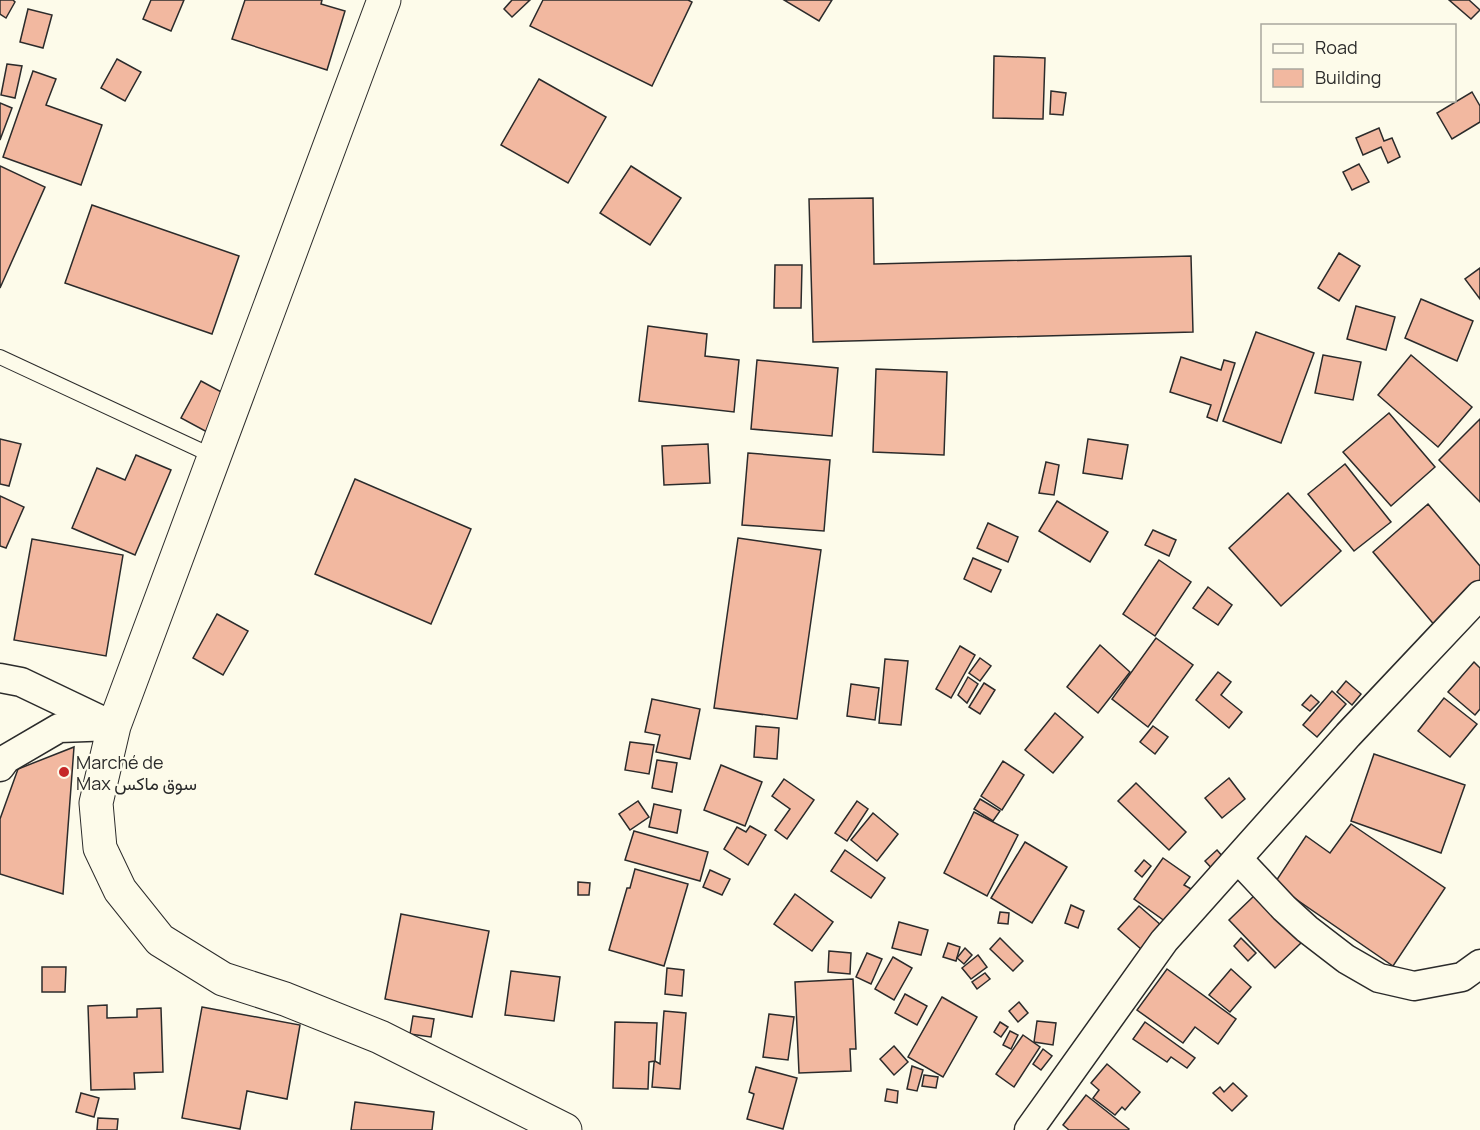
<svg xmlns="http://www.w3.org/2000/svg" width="1480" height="1130" font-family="Manrope,Vazirmatn,sans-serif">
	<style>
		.building { fill: #f2b8a0; stroke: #2b2b2b; stroke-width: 1.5 }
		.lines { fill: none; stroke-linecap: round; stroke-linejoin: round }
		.service-casing { stroke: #2b2b2b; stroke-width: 16 }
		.minor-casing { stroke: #2b2b2b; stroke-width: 31 }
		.secondary-casing { stroke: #2b2b2b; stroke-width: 35 }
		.service { stroke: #fdfbea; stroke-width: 14 }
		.minor { stroke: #fdfbea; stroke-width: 28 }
		.secondary { stroke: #fdfbea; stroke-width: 33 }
		.poi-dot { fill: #c62828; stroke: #fdfbea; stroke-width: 2 }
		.labels { text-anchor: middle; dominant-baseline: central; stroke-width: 4.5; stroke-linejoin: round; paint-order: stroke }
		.poi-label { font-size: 18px; fill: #2b2b2b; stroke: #fdfbea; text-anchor: start }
	</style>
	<rect width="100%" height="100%" fill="#fdfbea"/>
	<g class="building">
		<polygon points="0,0 13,0 15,2 6,18 0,14"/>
		<polygon points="151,0 184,0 171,31 143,19"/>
		<polygon points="245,0 322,0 321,4 345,11 327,70 232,39"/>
		<polygon points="512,0 530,0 512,17 504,9"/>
		<polygon points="543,0 688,0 692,2 652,86 530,26"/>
		<polygon points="784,0 832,0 819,21"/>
		<polygon points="1449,0 1469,0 1480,10 1471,19"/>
		<polygon points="28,9 52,15 43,48 20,42"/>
		<polygon points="994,56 1045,58 1043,119 993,118"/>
		<polygon points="117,59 141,72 125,101 101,88"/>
		<polygon points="7,64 22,66 15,98 1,95"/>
		<polygon points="33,71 56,79 46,105 102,125 81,185 3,157"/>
		<polygon points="539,79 606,117 568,183 501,145"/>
		<polygon points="1051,91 1066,93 1063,115 1050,114"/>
		<polygon points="1472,92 1480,106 1480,122 1452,139 1437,113"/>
		<polygon points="0,103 12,108 0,140"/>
		<polygon points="1379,128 1384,141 1392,138 1400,157 1388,163 1381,147 1363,155 1356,138"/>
		<polygon points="1359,164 1369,182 1352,190 1343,172"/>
		<polygon points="0,166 45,187 0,288"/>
		<polygon points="631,166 681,198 650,245 600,213"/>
		<polygon points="873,198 874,264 1191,256 1193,332 813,342 809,199"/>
		<polygon points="92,205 239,256 212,334 65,283"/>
		<polygon points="1339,253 1360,266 1339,301 1318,288"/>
		<polygon points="775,265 802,265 801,308 774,308"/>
		<polygon points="1480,268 1480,299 1465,279"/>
		<polygon points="1421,299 1473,321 1457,361 1405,338"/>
		<polygon points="1356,306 1395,317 1386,350 1347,339"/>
		<polygon points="648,326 707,334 705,356 739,360 734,412 639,401"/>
		<polygon points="1256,332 1314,353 1281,443 1223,421"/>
		<polygon points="1323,355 1361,362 1353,400 1315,393"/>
		<polygon points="1411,355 1472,407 1438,447 1378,395"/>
		<polygon points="1181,357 1221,370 1224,360 1235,363 1217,421 1207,417 1211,405 1170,392"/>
		<polygon points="757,360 838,368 832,436 751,429"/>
		<polygon points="876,369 947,372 944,455 873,452"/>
		<polygon points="201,381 227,395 207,432 181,418"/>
		<polygon points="1389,413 1435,467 1391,506 1343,452"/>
		<polygon points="1480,419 1480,502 1439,460"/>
		<polygon points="0,439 21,444 9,486 0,484"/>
		<polygon points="1088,439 1128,445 1122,479 1083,473"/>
		<polygon points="708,444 710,483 664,485 662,446"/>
		<polygon points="748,453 830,460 824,531 742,525"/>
		<polygon points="136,455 171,470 135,555 72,528 97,468 125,480"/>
		<polygon points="1046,462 1059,465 1054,495 1039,493"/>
		<polygon points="1345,464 1391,522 1354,551 1308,494"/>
		<polygon points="355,479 471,529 431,624 315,574"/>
		<polygon points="1288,493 1341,551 1281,606 1229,548"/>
		<polygon points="0,496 24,507 6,548 0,546"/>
		<polygon points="1057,501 1108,532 1090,562 1039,531"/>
		<polygon points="1428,504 1480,566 1480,589 1436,627 1373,552"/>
		<polygon points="988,523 1018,537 1008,562 977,548"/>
		<polygon points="1153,530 1176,540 1169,556 1145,545"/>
		<polygon points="738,538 821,550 797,719 714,708"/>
		<polygon points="32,539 123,555 106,656 14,640"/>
		<polygon points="973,558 1001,570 991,592 964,579"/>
		<polygon points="1159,560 1191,582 1155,636 1123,614"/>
		<polygon points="1208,587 1232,605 1218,625 1193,608"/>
		<polygon points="217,614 248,631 223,675 193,658"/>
		<polygon points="1156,638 1193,665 1148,727 1112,699"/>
		<polygon points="1100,645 1130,672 1098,713 1067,687"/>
		<polygon points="960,646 975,655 951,698 936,689"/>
		<polygon points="980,658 991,666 980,681 969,673"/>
		<polygon points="885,659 908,661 901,725 879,723"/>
		<polygon points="1474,662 1480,668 1480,709 1475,715 1448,692"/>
		<polygon points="1218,672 1231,682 1221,695 1242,712 1229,728 1196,700"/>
		<polygon points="968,677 978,684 967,703 958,695"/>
		<polygon points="1346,681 1361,694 1352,705 1337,692"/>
		<polygon points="984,683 995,690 980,714 969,707"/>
		<polygon points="851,684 879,688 875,720 847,716"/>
		<polygon points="1332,691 1346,704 1317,737 1303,725"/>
		<polygon points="1311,695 1319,702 1310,711 1302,705"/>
		<polygon points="1444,698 1477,724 1450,757 1418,731"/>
		<polygon points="652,699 700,709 690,759 656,752 660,735 645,732"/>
		<polygon points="1055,713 1083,737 1053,773 1025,750"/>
		<polygon points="756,726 779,728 777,759 754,757"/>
		<polygon points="1153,726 1168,737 1155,754 1140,742"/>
		<polygon points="630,742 654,745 649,774 625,770"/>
		<polygon points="74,747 63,894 0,874 0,819 18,769"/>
		<polygon points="1374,754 1465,785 1441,853 1351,821"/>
		<polygon points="657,760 677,763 672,792 652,788"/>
		<polygon points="1003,761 1024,775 1002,810 981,796"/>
		<polygon points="721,765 762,782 745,826 704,810"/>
		<polygon points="1229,778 1245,799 1222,818 1205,798"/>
		<polygon points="784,779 814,800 787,839 775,830 790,809 772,796"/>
		<polygon points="1136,783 1186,832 1169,850 1118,801"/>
		<polygon points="980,799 1000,811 993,821 974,809"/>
		<polygon points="638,801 649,817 630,830 619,814"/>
		<polygon points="857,801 868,809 847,841 835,833"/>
		<polygon points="654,804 681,810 677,833 649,827"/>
		<polygon points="974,812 1018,835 987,896 944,873"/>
		<polygon points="873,813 898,834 877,861 851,840"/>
		<polygon points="1351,824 1445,888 1393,966 1274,884 1306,836 1330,853"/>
		<polygon points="750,826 766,835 748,865 724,849 737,827 746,832"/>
		<polygon points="634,831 708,852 700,881 625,860"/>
		<polygon points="1025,842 1067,867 1032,923 991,898"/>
		<polygon points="845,850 885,878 871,898 831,871"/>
		<polygon points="1217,850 1229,864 1217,874 1205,861"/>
		<polygon points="1163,858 1190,877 1184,885 1193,890 1169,924 1134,899"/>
		<polygon points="1144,860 1151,866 1142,877 1135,871"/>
		<polygon points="635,869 688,884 664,966 609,950 627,888 630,888"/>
		<polygon points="710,870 730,879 722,895 703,887"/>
		<polygon points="578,882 590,883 589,895 578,895"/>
		<polygon points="795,894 833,922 812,951 774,924"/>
		<polygon points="1256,894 1302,942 1275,968 1229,920"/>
		<polygon points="1071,905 1084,911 1078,928 1065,923"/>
		<polygon points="1139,906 1162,926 1141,949 1118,929"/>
		<polygon points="1000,912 1009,913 1008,924 998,923"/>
		<polygon points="401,914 489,931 472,1017 385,999"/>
		<polygon points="899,922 928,930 921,955 892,948"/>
		<polygon points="1000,938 1023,961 1013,971 990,949"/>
		<polygon points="1241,938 1256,953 1248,961 1234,946"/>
		<polygon points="948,943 960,947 956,961 943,957"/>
		<polygon points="965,948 972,955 964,964 957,958"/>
		<polygon points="829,951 851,953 850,974 828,972"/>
		<polygon points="867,953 882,959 871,984 856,977"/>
		<polygon points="978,955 987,967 971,979 962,968"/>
		<polygon points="893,957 912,968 894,1000 875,989"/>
		<polygon points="42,967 66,967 65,992 42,992"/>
		<polygon points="667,968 684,970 682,996 665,994"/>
		<polygon points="1167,969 1236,1019 1218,1044 1195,1027 1183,1043 1137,1010"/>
		<polygon points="1231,969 1251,987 1230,1012 1209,995"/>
		<polygon points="511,971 560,977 554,1021 505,1015"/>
		<polygon points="985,973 990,979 977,989 972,982"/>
		<polygon points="853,979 856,1049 850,1049 851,1071 799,1073 795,982"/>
		<polygon points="905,994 927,1006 917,1025 895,1013"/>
		<polygon points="942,997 977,1017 943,1077 908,1057"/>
		<polygon points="1019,1002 1028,1013 1018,1022 1009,1011"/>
		<polygon points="107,1005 107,1018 137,1017 137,1009 161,1008 163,1072 134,1073 135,1089 91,1090 88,1006"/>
		<polygon points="202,1007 300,1025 287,1099 247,1091 240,1129 182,1118"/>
		<polygon points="664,1011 686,1013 680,1089 652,1087 654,1063 655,1061 660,1064"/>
		<polygon points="769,1014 794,1017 788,1060 763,1057"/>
		<polygon points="413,1016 434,1019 431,1037 410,1034"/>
		<polygon points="1037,1021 1056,1023 1053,1045 1034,1042"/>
		<polygon points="615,1022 657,1023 655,1061 649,1062 648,1089 613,1088"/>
		<polygon points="1000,1022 1008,1027 1001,1037 994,1032"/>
		<polygon points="1145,1022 1195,1058 1187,1068 1171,1057 1167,1062 1133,1039"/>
		<polygon points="1010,1031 1018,1035 1011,1049 1003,1045"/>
		<polygon points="1023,1035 1040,1047 1014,1087 996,1074"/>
		<polygon points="894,1046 908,1062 894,1075 880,1059"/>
		<polygon points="1043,1049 1052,1056 1041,1070 1033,1064"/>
		<polygon points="1107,1064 1140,1092 1125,1110 1122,1107 1115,1115 1093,1098 1099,1090 1091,1083"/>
		<polygon points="912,1066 923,1070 917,1091 907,1089"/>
		<polygon points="756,1067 797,1078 783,1129 747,1119 754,1094 749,1092"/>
		<polygon points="924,1075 938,1077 936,1088 922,1086"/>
		<polygon points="1233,1083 1247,1096 1232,1111 1213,1093 1220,1087 1224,1092"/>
		<polygon points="887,1089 898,1091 897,1103 885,1101"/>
		<polygon points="81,1093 99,1098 94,1117 76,1112"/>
		<polygon points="1086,1095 1129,1129 1128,1130 1069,1130 1063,1125"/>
		<polygon points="355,1102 434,1112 432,1130 351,1130"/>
		<polygon points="98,1118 118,1119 117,1130 97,1130"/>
	</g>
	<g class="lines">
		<g class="service-casing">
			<polyline id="service" points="0,357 215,457"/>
		</g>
		<g class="minor-casing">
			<g id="minor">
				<polyline points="0,678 21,682 109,724"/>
				<polyline points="0,767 6,759 59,728 114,726"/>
				<polyline points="1238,859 1284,908 1307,929 1346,959 1379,978 1414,986 1462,977 1480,964"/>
				<polyline points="1029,1130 1164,941 1348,735 1480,595"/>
			</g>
		</g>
		<g class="secondary-casing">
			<polyline id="secondary" points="384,0 114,726 96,803 100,848 120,890 160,940 223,979 285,999 380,1037 565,1130"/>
		</g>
		<use href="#service" class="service"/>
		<use href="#minor" class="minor"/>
		<use href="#secondary" class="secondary"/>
	</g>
	<circle class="poi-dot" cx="64" cy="772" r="6"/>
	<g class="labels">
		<g class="poi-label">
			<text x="76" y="762">Marché de<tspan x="76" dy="21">Max سوق ماكس</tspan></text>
		</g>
	</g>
	<rect x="1261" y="24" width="195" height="78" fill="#fdfbea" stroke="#a9a89e" stroke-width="1.5"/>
	<rect x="1273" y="44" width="30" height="9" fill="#fdfbea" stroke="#a9a89e" stroke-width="1.5"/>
	<text x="1315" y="54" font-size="18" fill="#2b2b2b">Road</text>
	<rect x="1273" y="69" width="30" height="18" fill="#f2b8a0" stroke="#a9a89e" stroke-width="1.5"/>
	<text x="1315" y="84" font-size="18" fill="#2b2b2b">Building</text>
</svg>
